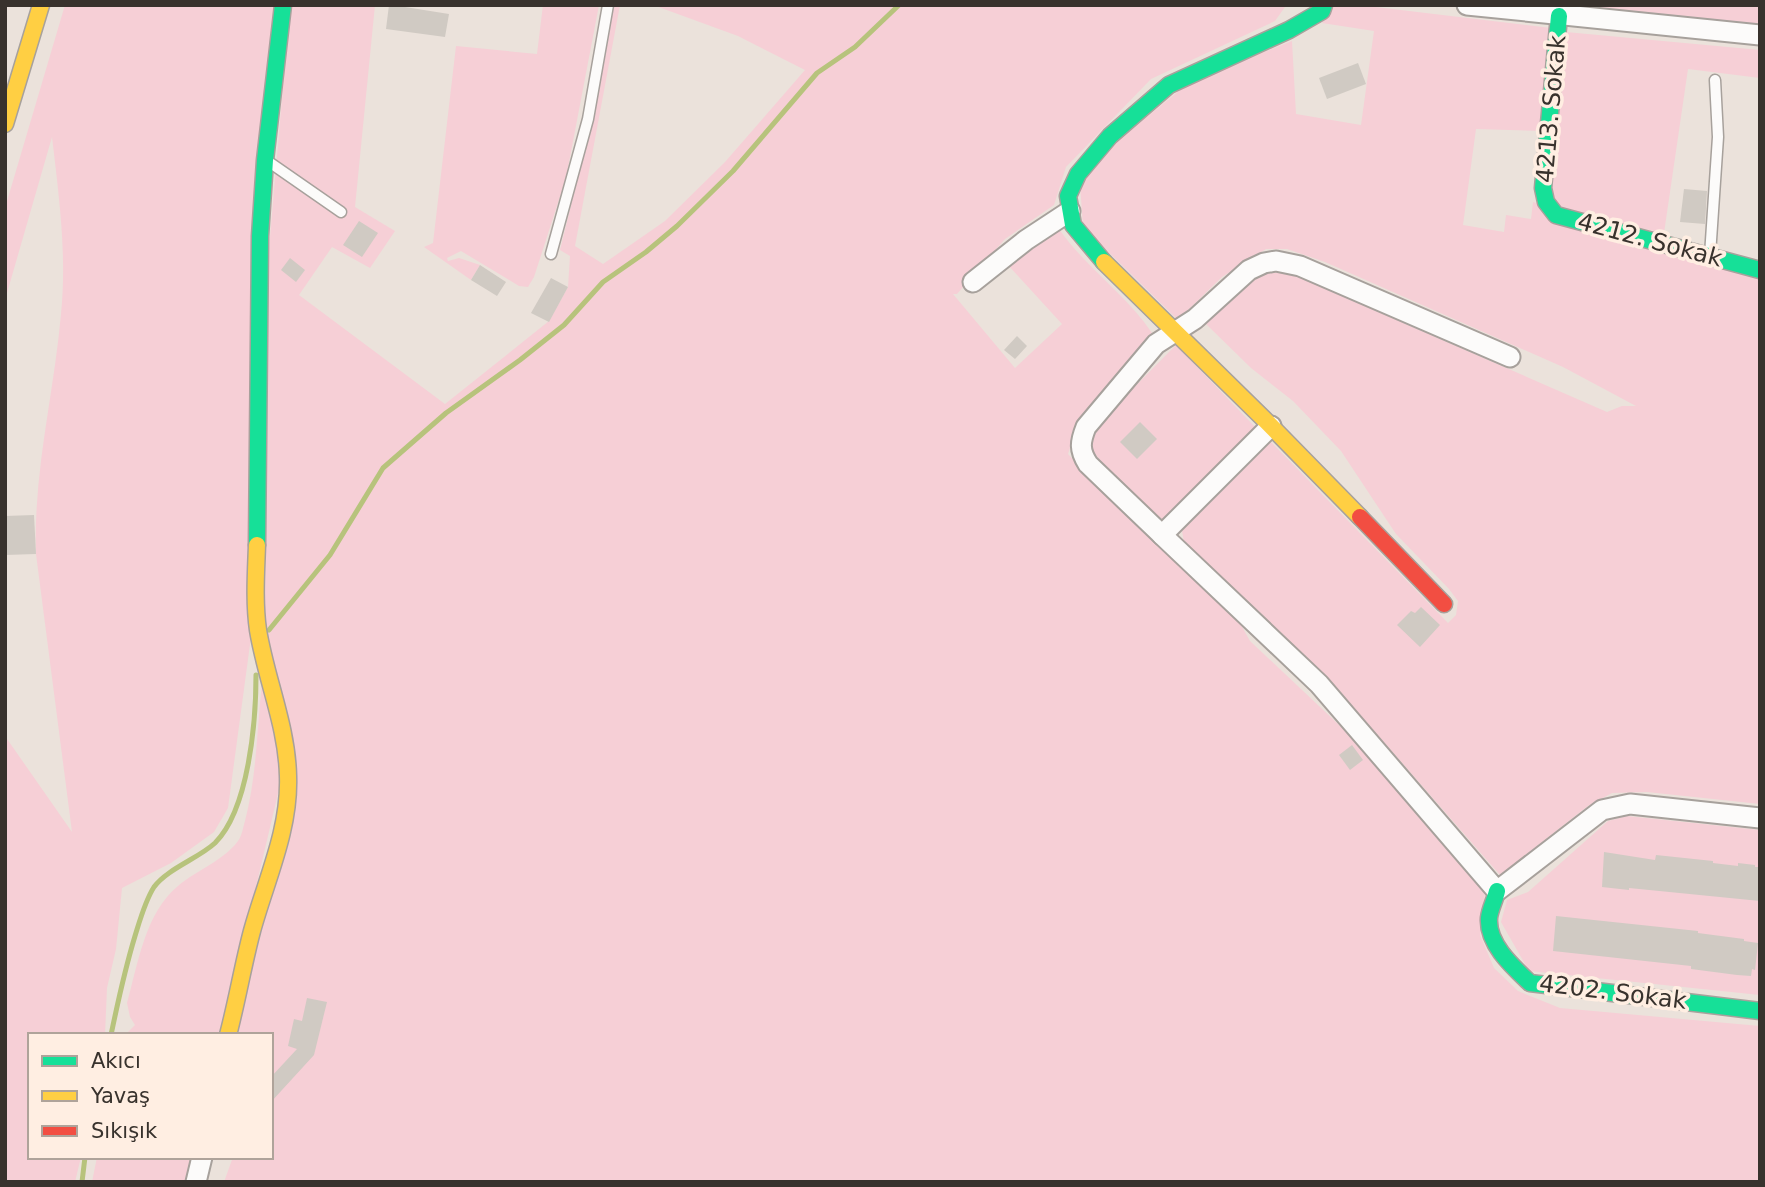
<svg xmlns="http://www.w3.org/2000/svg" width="1765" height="1187" font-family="'DejaVu Sans',sans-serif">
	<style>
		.green { fill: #f6cfd6 }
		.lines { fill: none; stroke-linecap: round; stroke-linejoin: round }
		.stream { stroke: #b7c37c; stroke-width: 5 }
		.building { fill: #d0cac3 }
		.lane-casing { stroke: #a7a19c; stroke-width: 13 }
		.street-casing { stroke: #a7a19c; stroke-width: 23 }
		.fast-casing { stroke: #a7a19c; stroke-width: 19 }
		.slow-casing { stroke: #a7a19c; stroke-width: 19 }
		.jam-casing { stroke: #a7a19c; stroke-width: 19 }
		.lane { stroke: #fcfbfa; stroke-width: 10 }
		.street { stroke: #fcfbfa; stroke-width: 19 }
		.fast { stroke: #16e098; stroke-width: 16 }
		.slow { stroke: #ffcf43; stroke-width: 16 }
		.jam { stroke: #f24e42; stroke-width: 16 }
		.labels { text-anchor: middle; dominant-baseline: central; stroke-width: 7; stroke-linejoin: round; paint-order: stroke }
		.street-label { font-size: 24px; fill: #38322d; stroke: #ffeee2 }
	</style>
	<rect width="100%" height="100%" fill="#ebe2db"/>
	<g class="green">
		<path d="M 65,5 L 278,5 L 251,637 L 228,808 L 214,832 L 171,863 L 122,888 L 116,949 L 107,988 L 105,1035 L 30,1035 L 30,1157 L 81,1157 L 75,1182 L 5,1182 L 5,736 L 72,832 L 36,554 C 33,473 54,394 61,314 C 67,255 59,196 52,137 L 5,300 L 5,208 Z"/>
		<path d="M 290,5 L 375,5 L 355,207 L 395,231 L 370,268 L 332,247 L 299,295 L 445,404 L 549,321 L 568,287 L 570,256 L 560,250 L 599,91 L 614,5 L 620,5 L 575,246 L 603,264 L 665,221 L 725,162 L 805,70 L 738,36 L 653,5 L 1284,5 L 1285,7 L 1275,21 L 1151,79 L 1066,167 L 1054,205 L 1005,239 L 957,294 L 953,294 L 1015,368 L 1062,324 L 1008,265 L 1018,255 L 1059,229 C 1086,268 1126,294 1152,333 L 1146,343 L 1115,375 L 1080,418 L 1068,454 L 1105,493 L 1236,616 L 1250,641 L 1373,757 L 1485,892 L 1480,935 L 1494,968 L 1518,991 L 1560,1008 L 1760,1026 L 1760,1182 L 224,1182 L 233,1157 L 271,1157 L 271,1035 L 231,1035 L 297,788 L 265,627 L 267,272 Z"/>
		<polygon points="543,5 599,5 566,178 534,277 528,287 519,286 461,251 447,258 448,261 459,258 480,265 471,280 424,247 433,243 456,46 537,54"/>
		<polygon points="1334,5 1359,5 1551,28 1542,131 1476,129 1463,225 1504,232 1506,215 1531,219 1533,202 1760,275 1760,804 1647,792 1612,793 1588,806 1500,875 1374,731 1318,672 1184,542 1182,531 1193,514 1269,440 1448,623 1456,615 1458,601 1449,589 1396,534 1341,451 1293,401 1251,368 1205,323 1252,279 1266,271 1294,275 1607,412 1622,406 1636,406 1563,367 1325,262 1287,249 1266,249 1222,277 1178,320 1083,227 1080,184 1104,152 1191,81 1292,41 1296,114 1361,125 1374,31 1322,23"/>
		<polygon points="1574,5 1760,5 1760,26 1572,10"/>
		<polygon points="1566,32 1760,50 1760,78 1688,69 1664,233 1561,211 1548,188"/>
		<polygon points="1176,345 1255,427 1246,441 1160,525 1118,481 1089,447 1087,435"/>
		<path d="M 262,682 L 284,768 L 221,1035 L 125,1035 L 135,1025 L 130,1017 L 127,1003 C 138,964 145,913 178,886 C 197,870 223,861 238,841 C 242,836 243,827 245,821 C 257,775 257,728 262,682 Z"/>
		<polygon points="1627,816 1760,830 1760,995 1529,971 1501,922 1507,900 1528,892 1608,821"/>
		<polygon points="97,1157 196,1157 189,1182 92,1182"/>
	</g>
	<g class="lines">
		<g class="stream">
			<polyline points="269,630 330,555 383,468 446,413 520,360 564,325 603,282 646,252 677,226 733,171 817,73 855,47 899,5"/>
			<path d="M 111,1035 C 118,1001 125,969 135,936 C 140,920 145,901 154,887 C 167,869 199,858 215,843 C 249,809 256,721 256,675"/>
			<polyline points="82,1182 85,1157"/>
		</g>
	</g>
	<g class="building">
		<polygon points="389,5 406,5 405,7 449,14 445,37 386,29"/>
		<polygon points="1358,63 1366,84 1327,99 1319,78"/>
		<polygon points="1684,189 1707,191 1705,224 1680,222"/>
		<polygon points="359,221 378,233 362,257 343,245"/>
		<polygon points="290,258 305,270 296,282 281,270"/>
		<polygon points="480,265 506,282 497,296 471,280"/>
		<polygon points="551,278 568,287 549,322 531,313"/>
		<polygon points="1017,336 1027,346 1015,359 1004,350"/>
		<polygon points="1140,422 1157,439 1137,459 1120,442"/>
		<polygon points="34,515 36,554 5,555 5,516"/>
		<polygon points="1421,607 1440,625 1420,647 1397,625 1411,611 1415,613"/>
		<polygon points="1352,745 1363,760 1350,770 1339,755"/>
		<polygon points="1604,852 1655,860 1656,855 1713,861 1713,863 1738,866 1738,863 1755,865 1755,867 1760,867 1760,901 1629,888 1629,890 1602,887"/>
		<polygon points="1556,916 1698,931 1698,933 1744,939 1744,941 1758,943 1755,970 1752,969 1751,976 1737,975 1691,969 1691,966 1553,951"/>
		<polygon points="307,998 327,1002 314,1055 271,1102 271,1077 297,1049 288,1046 294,1019 302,1021"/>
	</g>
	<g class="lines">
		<g class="lane-casing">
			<g id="lane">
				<polyline points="269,162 341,212"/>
				<polyline points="551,254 588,119 608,5"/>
				<polyline points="1710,255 1718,137 1715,80"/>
			</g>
		</g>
		<g class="street-casing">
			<g id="street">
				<polyline points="1467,5 1760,35"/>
				<polyline points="973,282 1026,240 1070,211"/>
				<path d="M 1271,426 L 1162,535 L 1088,464 C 1079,450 1080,442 1086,427 L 1156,344 L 1195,319 L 1249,270 L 1264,263 L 1276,261 L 1300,266 L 1510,357"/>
				<polyline points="1162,535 1319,684 1497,891 1602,810 1630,804 1760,818"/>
				<polyline points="196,1182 202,1157"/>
			</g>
		</g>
		<g class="fast-casing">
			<g id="fast">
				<polyline points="1559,16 1543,188 1546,202 1556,215 1760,270"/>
				<polyline points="1104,262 1073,225 1068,196 1078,174 1110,136 1169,85 1289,30 1322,11 1324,5"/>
				<polyline points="257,545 260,236 265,160 283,5"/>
				<path d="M 1497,891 C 1495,900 1490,909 1489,918 C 1487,944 1513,967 1530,983 L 1760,1011"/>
			</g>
		</g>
		<g class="slow-casing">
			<g id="slow">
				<polyline points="5,124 41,5"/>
				<polyline points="1104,262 1266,421 1360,517"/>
				<path d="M 228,1035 C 237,1001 243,965 252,931 C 266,880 290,830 288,776 C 287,726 266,679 258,630 C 254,602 256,573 257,545"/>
			</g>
		</g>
		<g class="jam-casing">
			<polyline id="jam" points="1360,517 1444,604"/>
		</g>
		<use href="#lane" class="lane"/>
		<use href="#street" class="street"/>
		<use href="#fast" class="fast"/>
		<use href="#slow" class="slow"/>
		<use href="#jam" class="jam"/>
	</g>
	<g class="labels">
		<g class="street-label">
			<text transform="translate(1551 109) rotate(-85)">4213. Sokak</text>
			<text transform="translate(1650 240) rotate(15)">4212. Sokak</text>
			<text transform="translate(1613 992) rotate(7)">4202. Sokak</text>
		</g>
	</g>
	<rect width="1765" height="1187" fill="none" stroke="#38322d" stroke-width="14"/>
	<rect x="28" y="1033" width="245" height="126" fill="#ffeee2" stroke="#afa39a" stroke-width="2"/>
	<rect x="42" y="1056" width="35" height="10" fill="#16e098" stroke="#afa39a" stroke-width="2"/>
	<text x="91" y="1068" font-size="21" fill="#38322d">Akıcı</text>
	<rect x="42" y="1091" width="35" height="10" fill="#ffcf43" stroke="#afa39a" stroke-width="2"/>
	<text x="91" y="1103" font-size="21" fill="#38322d">Yavaş</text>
	<rect x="42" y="1126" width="35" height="10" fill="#f24e42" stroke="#afa39a" stroke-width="2"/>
	<text x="91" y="1138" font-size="21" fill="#38322d">Sıkışık</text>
</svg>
